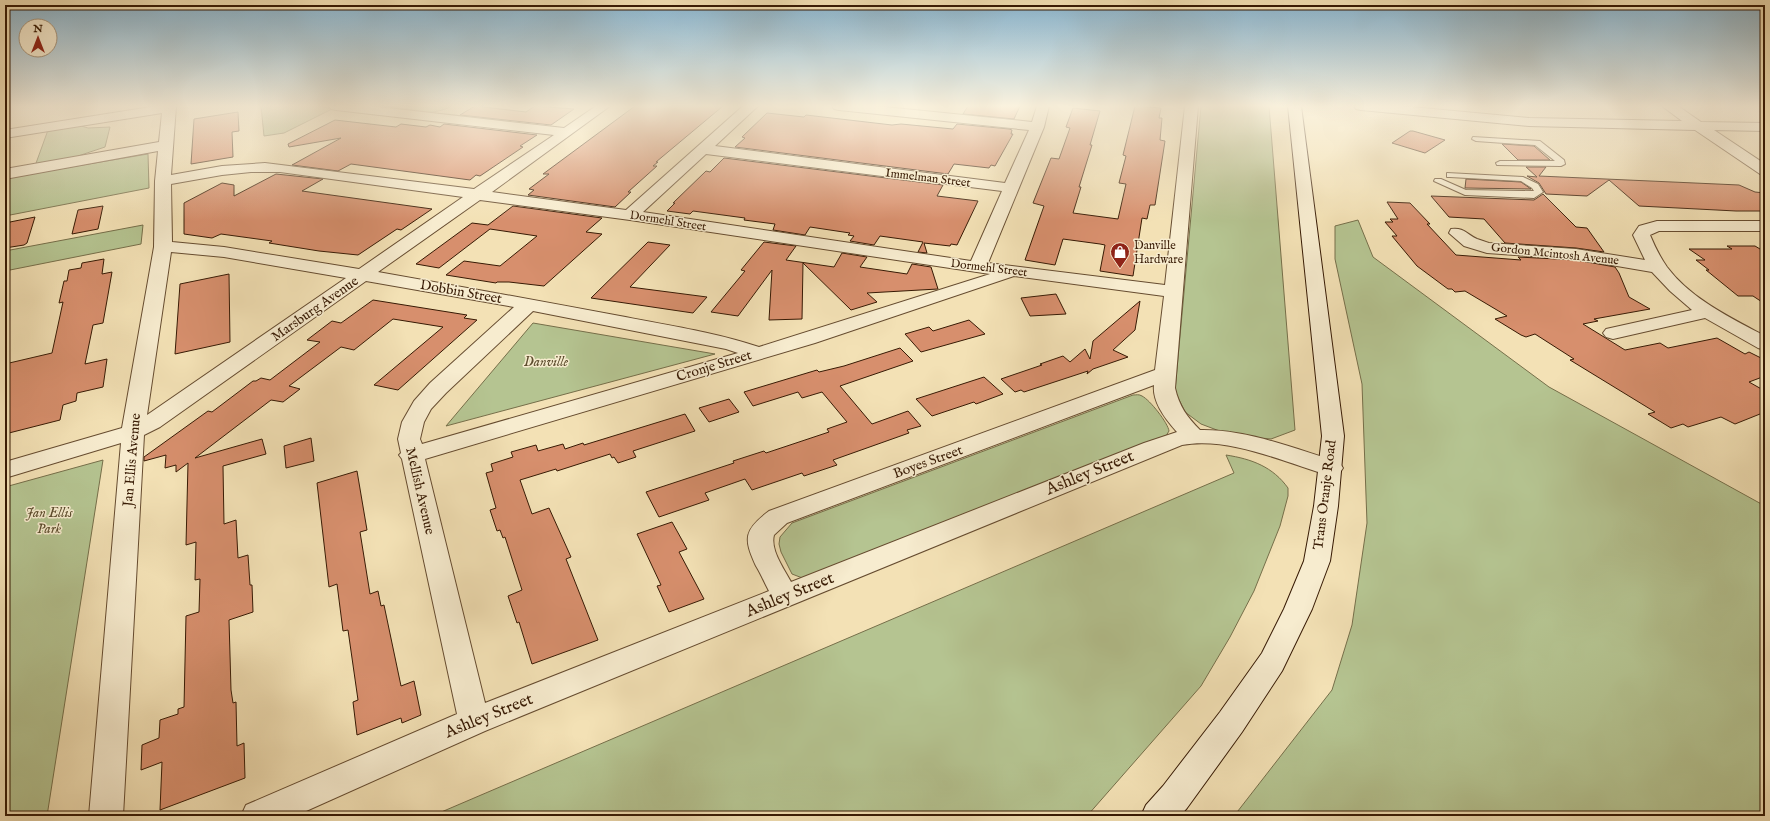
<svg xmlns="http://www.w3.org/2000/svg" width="1770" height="821" font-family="'IM FELL English',serif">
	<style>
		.green { fill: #b5c491; stroke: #766f4a }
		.building { fill: #d78f6d; stroke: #371a04 }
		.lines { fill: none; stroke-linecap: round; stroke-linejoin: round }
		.lane-casing { stroke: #664c30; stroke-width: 2 }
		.street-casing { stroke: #664c30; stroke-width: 2 }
		.secondary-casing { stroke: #371a04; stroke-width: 2 }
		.lane { fill: #f7eccf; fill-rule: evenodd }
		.street { fill: #f7eccf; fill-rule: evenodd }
		.secondary { fill: #f7eccf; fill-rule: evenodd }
		.labels { text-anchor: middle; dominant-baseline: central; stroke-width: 3; stroke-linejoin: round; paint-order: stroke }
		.far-street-label { font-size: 12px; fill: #371a04; stroke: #f7eccf }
		.far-poi-label { font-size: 12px; fill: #371a04; stroke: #f7eccf; text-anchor: start }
		.street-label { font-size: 14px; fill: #371a04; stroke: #f7eccf }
		.park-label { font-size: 14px; font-style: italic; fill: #5d4d2e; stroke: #f7eccf }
		.near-street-label { font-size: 17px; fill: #371a04; stroke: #f7eccf }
	</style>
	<rect width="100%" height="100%" fill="#f3e1b5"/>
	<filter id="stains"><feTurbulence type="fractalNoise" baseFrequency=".005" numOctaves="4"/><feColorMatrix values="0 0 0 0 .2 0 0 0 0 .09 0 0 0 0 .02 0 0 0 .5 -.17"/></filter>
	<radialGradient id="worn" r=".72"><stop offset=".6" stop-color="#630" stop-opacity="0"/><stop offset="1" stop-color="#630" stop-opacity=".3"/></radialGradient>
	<g class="green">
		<polygon points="261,106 318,106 332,109 284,133 264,136"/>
		<path d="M 358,106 L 452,106 C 426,120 387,109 358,106 Z"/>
		<polygon points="1201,106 1269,106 1295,430 1271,439 1230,435 1201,424 1185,412 1175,391"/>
		<polygon points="78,125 88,128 110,127 105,147 81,155 70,160 35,166 48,130"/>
		<polygon points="148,154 149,188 5,216 5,178"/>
		<polygon points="1358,220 1373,257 1549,387 1765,506 1765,816 1234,816 1332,690 1352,625 1367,523 1362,384 1335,259 1335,226"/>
		<polygon points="143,225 141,244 5,271 5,251"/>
		<polygon points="533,323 715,354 446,426"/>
		<path d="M 1133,395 C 1136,395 1139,394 1142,396 C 1150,400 1168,423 1169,431 L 1164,439 L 805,579 L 792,574 L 781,552 L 779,544 L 780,537 L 792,523 Z"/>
		<path d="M 1226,455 C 1252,459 1273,467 1288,488 L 1288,496 L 1280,526 L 1254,591 L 1230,637 L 1201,686 L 1087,816 L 432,816 L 1234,473 Z"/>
		<polygon points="103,460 47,816 5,816 5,487"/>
	</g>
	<g class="building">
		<polygon points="475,106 526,112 535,106 574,109 551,125 460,115"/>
		<polygon points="635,106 723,106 656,162 658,162 653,166 657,166 628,192 631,192 615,207 528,195 534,190 529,189 549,174 543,174"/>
		<polygon points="968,106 1020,106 1014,119 963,114"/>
		<polygon points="1135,106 1161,108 1159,118 1162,118 1160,140 1165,141 1155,205 1150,205 1147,219 1142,218 1133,276 1100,271 1105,245 1100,244 1063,239 1055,265 1025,260 1044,206 1033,203 1051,158 1059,159 1070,128 1066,127 1073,108 1100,111 1090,145 1092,145 1079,187 1081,187 1073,213 1118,219 1126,184 1119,183 1126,156 1123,155"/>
		<polygon points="238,112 239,131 232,132 233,157 191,164 194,119"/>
		<polygon points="767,113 804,117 806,115 892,125 901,124 953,129 957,124 1009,129 1012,130 1011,134 1013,134 995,166 991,165 989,168 954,164 948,174 735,147 745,138 742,137"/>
		<polygon points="335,120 396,127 401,124 426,127 430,125 440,127 444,124 537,135 520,146 523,147 480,176 476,175 470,180 351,164 338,171 292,165 341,138 289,147 288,144"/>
		<polygon points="1410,131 1413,131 1445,140 1425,153 1392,143"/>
		<polygon points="1502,144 1534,146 1550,160 1518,160"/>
		<polygon points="724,158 943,185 937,196 978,201 957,245 951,244 950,246 924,243 927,253 918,252 923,242 880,236 874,245 850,241 854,236 848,235 850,233 810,227 805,235 773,230 775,224 744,220 745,218 693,211 690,214 667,211 675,203 673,203 706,171 710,172"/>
		<polygon points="1526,167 1546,167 1539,176 1739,185 1755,192 1765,193 1765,211 1736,211 1639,206 1609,180 1587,196 1546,194 1539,183 1527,176 1537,177"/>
		<polygon points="276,174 323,179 302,191 432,209 401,230 397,229 358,255 319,251 269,243 272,241 221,234 212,238 184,234 184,203 222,183 234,185 234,196"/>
		<polygon points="1466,179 1521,182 1531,189 1466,188 1465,188"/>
		<polygon points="1543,194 1576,227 1587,228 1604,252 1576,248 1505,243 1484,219 1449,217 1431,196 1534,200"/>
		<polygon points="1387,202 1410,203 1430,224 1427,224 1456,255 1521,260 1518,257 1576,260 1615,267 1619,273 1629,297 1650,309 1594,319 1598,321 1583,324 1625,350 1660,343 1668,348 1717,338 1745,354 1749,352 1765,360 1765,376 1749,382 1765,391 1765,412 1735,424 1721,417 1688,427 1683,424 1671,428 1648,414 1655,412 1570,360 1574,359 1535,334 1526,337 1521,335 1495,319 1507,316 1465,291 1455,292 1452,289 1448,289 1417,266 1392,236 1397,236 1385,222 1393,222 1390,219 1398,219"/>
		<polygon points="103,206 98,229 72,234 78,210"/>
		<polygon points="513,206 602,218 586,232 602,234 544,286 509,282 497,282 496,283 446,275 464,261 500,266 537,236 490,229 439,268 416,264 472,223 488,225"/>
		<polygon points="35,217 27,243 24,245 5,248 5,234 10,222"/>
		<polygon points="648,242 670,245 630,287 707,297 693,313 591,298"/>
		<polygon points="764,242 796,246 786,260 834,267 842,253 867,257 860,267 907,274 912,264 931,267 938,289 867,293 877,302 851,310 803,263 802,319 769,320 772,270 738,316 711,312 745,271 741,270"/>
		<polygon points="1727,246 1755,246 1765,252 1765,304 1753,296 1738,296 1706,270 1709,270 1696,260 1705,260 1689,249 1732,249"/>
		<polygon points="104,259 102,274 112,272 103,323 93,325 85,364 107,359 103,387 77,393 76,401 63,405 60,420 5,434 5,364 52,353 63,302 59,303 64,281 67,281 69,270 81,268 82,263"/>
		<polygon points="229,274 230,342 175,354 180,284"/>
		<polygon points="1056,294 1066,314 1030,316 1021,298"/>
		<polygon points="373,300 467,315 464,318 477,320 398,390 374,385 443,327 393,319 354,350 341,347 289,386 300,389 283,402 271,400 195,458 262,439 266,454 223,466 224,524 236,520 238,558 248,555 250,585 252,585 253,612 229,620 231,690 233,703 236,702 237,746 244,743 245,778 160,810 162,762 141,770 142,745 159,738 160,720 178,714 178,709 184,707 186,616 199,612 200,579 195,580 196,542 186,545 188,463 176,472 176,465 165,468 166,455 144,461 144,457 208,411 212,412 253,381 256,381 261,378 270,380 320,342 307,340 332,321 341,323"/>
		<polygon points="1140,301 1135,330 1113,350 1128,357 1093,369 1087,374 1088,371 1024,392 1021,390 1015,392 1001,379 1042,365 1040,364 1063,356 1070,362 1085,349 1090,359 1093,341"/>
		<polygon points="969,320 985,334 921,352 905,334 929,327 933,331"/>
		<polygon points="900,348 913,361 840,386 872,424 908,411 921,426 907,430 909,433 833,460 837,465 804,476 802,473 752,490 745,479 705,493 709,500 659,517 646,492 734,463 733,461 764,451 766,453 829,432 827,429 847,422 822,392 802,398 798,392 753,406 744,392 817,370 819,372 844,366"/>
		<polygon points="984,377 1003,394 976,404 974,402 932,416 916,399"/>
		<polygon points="729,399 739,412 709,422 699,408"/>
		<polygon points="685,414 695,431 633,451 636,457 618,463 614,457 612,458 610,454 557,471 556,469 520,480 532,514 549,508 571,557 566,559 598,640 532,664 519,622 517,623 508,596 522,590 505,537 503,538 500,530 497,531 490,510 496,508 486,473 493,471 491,464 513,457 511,452 536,445 538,451 563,444 565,449 583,443 584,445"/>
		<polygon points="311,438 314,461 286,468 284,446"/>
		<polygon points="357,471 367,530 360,532 370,594 378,591 381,606 384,605 401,686 414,681 421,715 402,723 401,718 357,735 353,702 358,700 348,630 343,631 337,584 329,587 317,483"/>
		<polygon points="672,522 687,549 679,552 704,599 669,612 657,586 661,585 637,534"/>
	</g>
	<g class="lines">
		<g class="lane-casing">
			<g id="lane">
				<polygon points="1473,137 1540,141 1564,160 1565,164 1561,166 1497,165 1496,163 1500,161 1555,161 1535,145 1476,141 1472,139"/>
				<polygon points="1447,173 1523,177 1538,184 1543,192 1534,198 1465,195 1434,181 1435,179 1441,179 1466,190 1534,191 1532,188 1521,181 1450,177 1447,177"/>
			</g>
		</g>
		<g class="street-casing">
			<g id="street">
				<path d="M 157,106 L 176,106 L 171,175 L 222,166 L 265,163 L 474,189 L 554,135 L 336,110 L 331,109 L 329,106 L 370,106 L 564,128 L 596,106 L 610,106 L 492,192 L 626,210 L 743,106 L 758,106 L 715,146 L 1005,183 L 1029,130 L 839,110 L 834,109 L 832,106 L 875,106 L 1032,122 L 1037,106 L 1049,106 L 1044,127 L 988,263 L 1165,285 L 1185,106 L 1198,106 L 1175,388 C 1179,406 1187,417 1200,430 C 1247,429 1295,449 1339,462 L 1343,468 L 1339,474 L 1331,476 C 1286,463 1229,436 1182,445 L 485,731 L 295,816 L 241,816 L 246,805 L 457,714 L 402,459 L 399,455 L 401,453 L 398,439 L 402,422 L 414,401 L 430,383 L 514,307 L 366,281 L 160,427 L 144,435 L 123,816 L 89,816 L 121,443 L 5,478 L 5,462 L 122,428 L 154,247 L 155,181 L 158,151 L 5,179 L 5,169 L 159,142 L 162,113 L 5,138 L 5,130 ZM 706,154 L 1002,191 L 971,261 L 643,212 ZM 251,172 L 280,172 L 463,197 L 359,269 L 224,247 L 172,242 L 171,184 L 222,175 ZM 480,200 L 630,220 L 990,274 L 759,347 C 714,332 666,325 620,316 C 539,301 459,286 378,272 ZM 171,252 L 224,257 L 346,278 L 147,415 ZM 1014,276 L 1164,296 L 1155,370 L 769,511 C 744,530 743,538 756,566 C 761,574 764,582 769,591 L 485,703 L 425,459 L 815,343 ZM 533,311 L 726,349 L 738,353 L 422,444 L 420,439 L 424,422 L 431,409 L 446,393 ZM 1154,385 C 1152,402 1166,420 1177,432 L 1144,443 L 791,582 C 784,569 770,550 774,535 L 787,523 Z"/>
				<polygon points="1354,106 1401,106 1529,118 1682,121 1662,106 1678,106 1701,122 1765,123 1765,131 1714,130 1765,164 1765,175 1760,174 1695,130 1529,126 1361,110 1356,109"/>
				<path d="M 1657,221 L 1765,221 L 1765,231 L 1659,231 L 1650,235 C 1655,247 1660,257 1667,267 C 1691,299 1731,318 1765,336 L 1765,350 L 1758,348 L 1705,318 L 1613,339 L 1606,337 L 1603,333 L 1606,329 L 1692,310 L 1670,291 L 1652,272 L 1576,259 L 1487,253 L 1464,246 L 1449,233 L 1451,229 C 1463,227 1467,234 1477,239 C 1481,240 1485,242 1489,243 L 1576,249 L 1645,260 L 1633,235 L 1639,226 Z"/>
			</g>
		</g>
		<g class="secondary-casing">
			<polygon id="secondary" points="1288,106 1301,106 1344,436 1338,506 1330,561 1312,609 1282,671 1242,732 1187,808 1180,816 1141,816 1146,805 1163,786 1220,712 1262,653 1284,609 1304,561 1314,506 1322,436"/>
		</g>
		<use href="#lane" class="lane"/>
		<use href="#street" class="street"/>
		<use href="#secondary" class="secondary"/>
	</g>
	<linearGradient id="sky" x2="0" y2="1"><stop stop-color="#89b7d3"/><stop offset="0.48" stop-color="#faf2de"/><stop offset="1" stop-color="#faf2de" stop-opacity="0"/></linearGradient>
	<rect width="1770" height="221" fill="url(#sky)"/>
	<defs>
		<g id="shop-pin" transform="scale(1)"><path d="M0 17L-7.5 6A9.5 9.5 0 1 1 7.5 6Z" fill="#8f2418" stroke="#f7eccf"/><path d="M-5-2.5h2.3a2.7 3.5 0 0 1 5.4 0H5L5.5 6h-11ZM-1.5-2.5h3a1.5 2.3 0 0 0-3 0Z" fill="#fff"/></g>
	</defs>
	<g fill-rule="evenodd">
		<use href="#shop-pin" x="1120" y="252"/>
	</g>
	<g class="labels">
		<g class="far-street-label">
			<text transform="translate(928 178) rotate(7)">Immelman Street</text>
			<text transform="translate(668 221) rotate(9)">Dormehl Street</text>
			<text transform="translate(1555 254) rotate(6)">Gordon Mcintosh Avenue</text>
			<text transform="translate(989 268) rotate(7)">Dormehl Street</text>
		</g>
		<g class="far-poi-label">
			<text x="1134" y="245">Danville<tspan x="1134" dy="14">Hardware</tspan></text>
		</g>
		<g class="street-label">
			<text transform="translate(461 292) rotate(10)">Dobbin Street</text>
			<text transform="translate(315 309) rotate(-35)">Marsburg Avenue</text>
			<text transform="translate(714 366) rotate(-17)">Cronje Street</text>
			<text transform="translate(132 460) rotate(-85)">Jan Ellis Avenue</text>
			<text transform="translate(928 462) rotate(-20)">Boyes Street</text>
			<text transform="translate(420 491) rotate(77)">Mellish Avenue</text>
			<text transform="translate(1325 495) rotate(-83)">Trans Oranje Road</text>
		</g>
		<g class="park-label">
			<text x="546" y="362">Danville</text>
			<text x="49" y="513">Jan Ellis<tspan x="49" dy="16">Park</tspan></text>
		</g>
		<g class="near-street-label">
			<text transform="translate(1090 473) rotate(-22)">Ashley Street</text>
			<text transform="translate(790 595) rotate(-22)">Ashley Street</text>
			<text transform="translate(489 716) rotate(-22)">Ashley Street</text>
		</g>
	</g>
	<rect width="1770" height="821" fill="none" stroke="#f3e1b5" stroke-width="20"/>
	<rect x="6" y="6" width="1758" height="809" fill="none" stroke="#371a04" stroke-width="2"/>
	<rect x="10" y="10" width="1750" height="801" fill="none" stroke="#371a04"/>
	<g transform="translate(38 38)"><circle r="19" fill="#f7eccf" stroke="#aa987e"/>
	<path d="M0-3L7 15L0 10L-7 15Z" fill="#8f2418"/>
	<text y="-6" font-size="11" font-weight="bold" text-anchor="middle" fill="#371a04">N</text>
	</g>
	<rect width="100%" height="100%" filter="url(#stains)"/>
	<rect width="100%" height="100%" fill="url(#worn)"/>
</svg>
